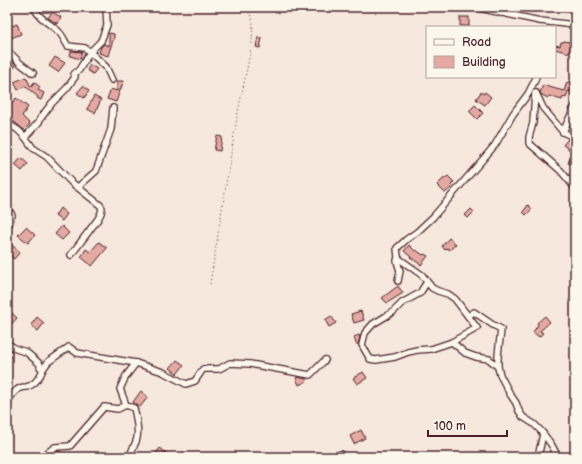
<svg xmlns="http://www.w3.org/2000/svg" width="582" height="464" font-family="'Balsamiq Sans',sans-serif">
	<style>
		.building { fill: #e4aaa1; stroke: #4a1f2b }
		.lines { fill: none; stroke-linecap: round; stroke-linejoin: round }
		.minor-casing { stroke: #4a1f2b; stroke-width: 8 }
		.path { stroke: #4a1f2b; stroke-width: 1; stroke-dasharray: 1 3; stroke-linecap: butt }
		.minor { stroke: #fbf7ec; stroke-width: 5.5 }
	</style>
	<rect width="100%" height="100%" fill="#f6e8dd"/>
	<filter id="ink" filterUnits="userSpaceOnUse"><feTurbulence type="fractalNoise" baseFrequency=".025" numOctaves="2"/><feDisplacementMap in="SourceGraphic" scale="8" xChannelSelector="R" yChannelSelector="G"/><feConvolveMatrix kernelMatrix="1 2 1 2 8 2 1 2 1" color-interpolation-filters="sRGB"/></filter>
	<g filter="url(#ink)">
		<g class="building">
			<polygon points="52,12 61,17 58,24 48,18"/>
			<rect x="460" y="17" width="9" height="9"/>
			<polygon points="17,24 21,34 11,38 7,28"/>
			<polygon points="109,33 114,34 114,40 113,40 108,56 99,53 101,47 104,44 109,46"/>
			<polygon points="258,37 262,38 260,48 256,47"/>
			<polygon points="564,41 570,42 569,44 571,44 569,53 555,49 555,45 560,46 561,42 564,42"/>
			<polygon points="71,51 82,52 80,59 70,56"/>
			<polygon points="55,57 65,63 58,72 49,66"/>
			<polygon points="11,60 16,66 7,73 7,63"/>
			<polygon points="90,65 97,69 93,74 87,70"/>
			<polygon points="575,74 575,93 568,91 566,98 563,97 562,100 549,96 548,98 542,95 540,93 543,85 556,89 564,91 567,82 568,83 569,81 572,82"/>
			<polygon points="26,77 31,87 34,82 40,87 38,90 44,93 41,100 37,98 38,97 25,86 18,90 14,82"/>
			<polygon points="117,81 124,81 123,85 122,85 116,102 107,99 111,89 117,91"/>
			<polygon points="83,86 89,91 84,98 77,93"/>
			<polygon points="481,92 484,94 485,92 491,97 485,105 476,99"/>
			<polygon points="94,96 101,100 95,113 87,109"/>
			<polygon points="16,98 28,107 22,116 30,124 24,130 7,116 11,111 8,109"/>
			<polygon points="475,105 483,113 477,119 469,111"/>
			<polygon points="217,136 222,137 220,151 214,150"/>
			<polygon points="568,139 575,143 575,166 568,163 573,152 563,145"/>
			<polygon points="21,158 28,164 22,171 15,165"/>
			<polygon points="448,176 454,182 451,185 452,187 445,193 437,185 443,179 444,179"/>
			<polygon points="528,205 532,209 526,215 523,212"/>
			<polygon points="60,208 67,214 62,221 55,216"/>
			<polygon points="471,209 474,212 468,218 465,215"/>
			<polygon points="62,226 69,233 62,240 55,234"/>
			<polygon points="26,227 35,235 28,243 18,235"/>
			<polygon points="449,238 456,244 450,250 447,248 445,250 442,246"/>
			<polygon points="7,241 20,252 14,259 7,253"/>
			<polygon points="99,242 107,248 92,266 81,257 86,249 90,252"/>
			<polygon points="409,245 415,251 416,250 423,255 424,254 428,256 421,265 410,257 411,257 404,251"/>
			<polygon points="398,286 403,293 387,303 382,298"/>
			<polygon points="361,311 364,320 354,323 351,314"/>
			<polygon points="11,312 17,318 7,329 7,316"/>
			<polygon points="331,316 336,323 329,327 325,320"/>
			<polygon points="545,316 550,322 540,331 543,333 539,337 533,332 538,325 537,323"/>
			<polygon points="37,317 44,323 38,331 31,325"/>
			<polygon points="359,335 360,337 358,344 356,344 354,337"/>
			<polygon points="177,360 184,365 177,374 170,368"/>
			<polygon points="363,372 367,378 357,384 353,378"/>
			<polygon points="298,377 306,379 307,381 299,385 296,378"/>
			<polygon points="141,391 148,397 140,407 133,402"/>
			<polygon points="361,430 365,438 354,444 350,436"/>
			<polygon points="160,448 171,457 153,457"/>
			<polygon points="56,451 60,451 66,457 48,457"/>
		</g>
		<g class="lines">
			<g class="minor-casing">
				<g id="minor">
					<polyline points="106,7 107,25 101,41 90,52 106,67 112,80"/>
					<polyline points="474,7 540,21 575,25"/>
					<polyline points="501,13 509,7"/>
					<polyline points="7,50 21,64 33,73"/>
					<polyline points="535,93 533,123 529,137 529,143 561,171 575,188"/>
					<polyline points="536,93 543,108 563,132"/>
					<polyline points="575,106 563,132 575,138"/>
					<path d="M 7,123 L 18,130 L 25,137 L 39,122 L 40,119 L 52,103 L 67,88 L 75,77 L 74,74 L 79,70 L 90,52 L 85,48 L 68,46 C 65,42 63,36 59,32 C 52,25 41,20 36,11 L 37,7"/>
					<polyline points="25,137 33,148 47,157 71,182 100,205 102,208 101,213 98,219 71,255"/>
					<polyline points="78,187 96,171 111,129 113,108"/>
					<polyline points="7,207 12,215 9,224 7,227"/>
					<polyline points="398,258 422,275 432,288 438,291 448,294 455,299 477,328 452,342 431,349 417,350 408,352 395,357 376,360 370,359 362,345 365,333 373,324 393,312 402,303 420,293 427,282"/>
					<polyline points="398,281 400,271 397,261 398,257 397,248 407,239 417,232 433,217 484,158 495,145 513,114 528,94 535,80 536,77"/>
					<path d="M 452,342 L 465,353 L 476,357 L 489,359 L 498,367 C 497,354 500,342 501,329 L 493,325 L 474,312 L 468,316"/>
					<path d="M 7,343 L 16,349 L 26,352 L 40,364 L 40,367 L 43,369 C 41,376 34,386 26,387 C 23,387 20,387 17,390 C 13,393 10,398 7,402"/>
					<polyline points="498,367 500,375 510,394 516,403 519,411 523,417 534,424 541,431 551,444 558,457"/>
					<polyline points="43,369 48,362 69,347 77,353 136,363 163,372 186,384 195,381 203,369 219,369 230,363 250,364 310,375 325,360"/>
					<polyline points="126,405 120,389 126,376 136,363"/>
					<path d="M 41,457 L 55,447 L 70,446 L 104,407 L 118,409 L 126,405 L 134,408 C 136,417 139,428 137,438 C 136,445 130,450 131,457"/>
					<polyline points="332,457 341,454 342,457"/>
					<polyline points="538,457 543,434"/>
				</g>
			</g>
			<polyline class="path" points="210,284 237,117 252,44 253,21 247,7"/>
			<use href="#minor" class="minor"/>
		</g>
	</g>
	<rect width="582" height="464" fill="none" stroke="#fbf7ec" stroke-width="24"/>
	<rect x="12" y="12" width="558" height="440" fill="none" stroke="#4a1f2b" stroke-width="1.5" filter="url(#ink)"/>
	<rect x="426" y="26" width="130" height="52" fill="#fbf7ec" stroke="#b4a19f"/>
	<rect x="434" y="39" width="20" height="6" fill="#fbf7ec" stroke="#b4a19f"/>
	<text x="462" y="46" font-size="12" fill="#4a1f2b">Road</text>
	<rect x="434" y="56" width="20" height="12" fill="#e4aaa1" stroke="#b4a19f"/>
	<text x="462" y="66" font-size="12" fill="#4a1f2b">Building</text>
	<path d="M428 430v6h79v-6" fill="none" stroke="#4a1f2b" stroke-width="2"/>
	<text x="434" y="430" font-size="12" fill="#4a1f2b" stroke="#fbf7ec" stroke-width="3" paint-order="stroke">100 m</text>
</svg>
